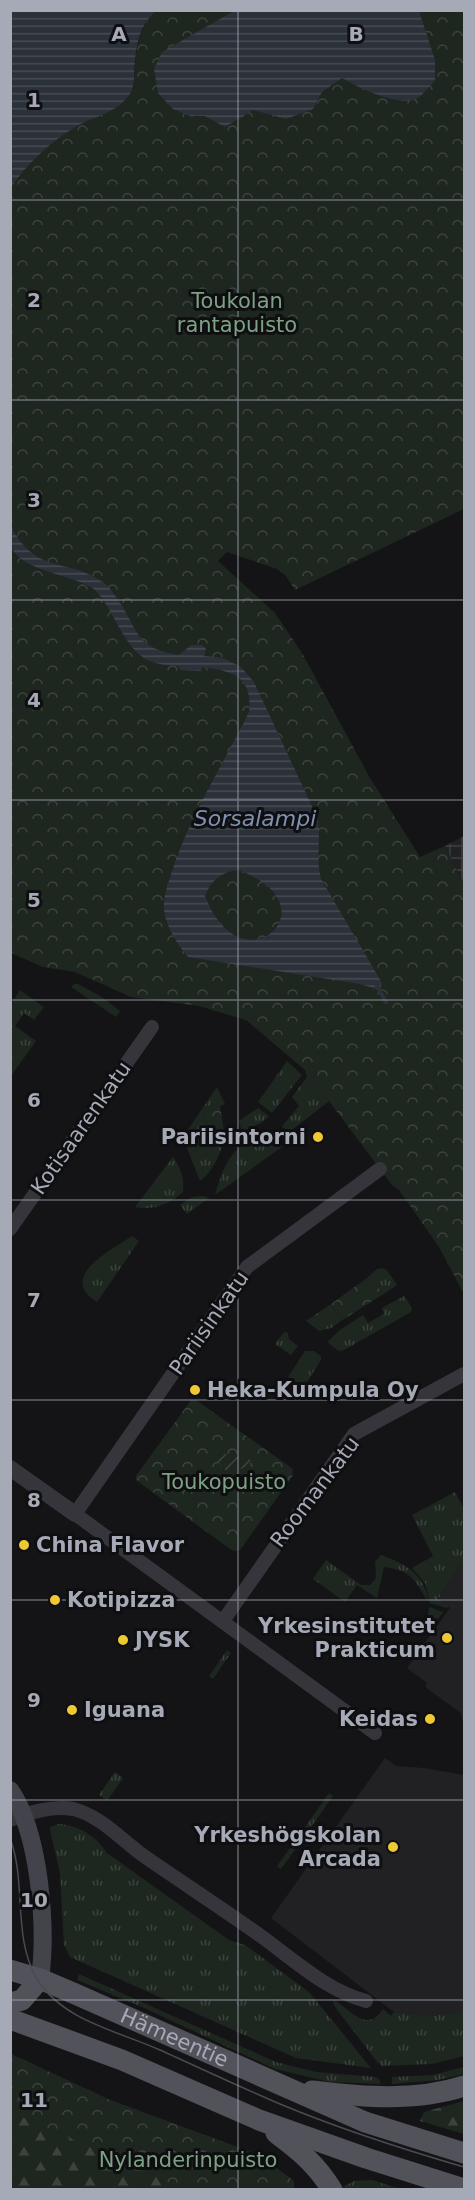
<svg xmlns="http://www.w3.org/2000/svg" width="475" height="2200" font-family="'DejaVu Sans',sans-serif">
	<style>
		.built { fill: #212023 }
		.industrial { fill: url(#industrial-grid) }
		.grass { fill: url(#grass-tufts) }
		.forest { fill: url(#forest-firs) }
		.park { fill: url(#park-crowns) }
		.garden { fill: url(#garden-furrows) }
		.water { fill: url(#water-rules); fill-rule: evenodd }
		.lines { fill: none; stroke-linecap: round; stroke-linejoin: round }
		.stream { stroke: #2b3139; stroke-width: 4.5 }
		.minor { stroke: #35353b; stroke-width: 14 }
		.tertiary { stroke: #35353b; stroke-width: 16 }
		.secondary { stroke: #43444b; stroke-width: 18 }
		.primary { stroke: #51525a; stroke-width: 21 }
		.tram { stroke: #4a4b52; stroke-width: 1.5 }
		.grid { fill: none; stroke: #a6a9b6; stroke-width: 1.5; stroke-opacity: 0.55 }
		.poi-dot { fill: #eec934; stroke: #0f0f11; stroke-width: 2 }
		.labels { text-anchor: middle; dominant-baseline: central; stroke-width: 6; stroke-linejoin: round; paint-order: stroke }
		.park-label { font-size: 21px; fill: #7da184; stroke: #0f0f11 }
		.street-label { font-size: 21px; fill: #a6a9b6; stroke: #0f0f11 }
		.poi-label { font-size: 21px; font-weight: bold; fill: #a6a9b6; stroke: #0f0f11; text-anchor: start }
		.water-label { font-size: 22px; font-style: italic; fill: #7e92b0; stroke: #0f0f11 }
		.grid-label { font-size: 20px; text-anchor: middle; font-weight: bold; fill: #a6a9b6; stroke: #0f0f11; stroke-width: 6; stroke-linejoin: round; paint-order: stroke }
	</style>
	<defs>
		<pattern id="industrial-grid" width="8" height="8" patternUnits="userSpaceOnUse" patternTransform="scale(1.5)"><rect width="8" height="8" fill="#212023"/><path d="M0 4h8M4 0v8" fill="none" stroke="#3e3e41"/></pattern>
		<pattern id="grass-tufts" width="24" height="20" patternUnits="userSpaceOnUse" patternTransform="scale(1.5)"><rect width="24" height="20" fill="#1e2620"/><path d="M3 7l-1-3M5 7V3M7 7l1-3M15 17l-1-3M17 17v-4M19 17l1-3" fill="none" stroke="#3c433e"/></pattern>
		<pattern id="forest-firs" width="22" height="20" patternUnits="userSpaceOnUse" patternTransform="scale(1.5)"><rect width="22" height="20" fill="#1e2620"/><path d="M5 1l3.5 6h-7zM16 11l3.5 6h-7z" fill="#3c433e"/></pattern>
		<pattern id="park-crowns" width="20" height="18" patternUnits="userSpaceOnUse" patternTransform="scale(1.5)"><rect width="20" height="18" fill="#1e2620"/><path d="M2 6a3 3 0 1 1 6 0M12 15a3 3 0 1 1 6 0" fill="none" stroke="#3c433e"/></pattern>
		<pattern id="garden-furrows" width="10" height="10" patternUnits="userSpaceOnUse" patternTransform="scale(1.5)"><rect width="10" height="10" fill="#1e2620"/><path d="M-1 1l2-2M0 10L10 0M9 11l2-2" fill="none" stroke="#3c433e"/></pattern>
		<pattern id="water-rules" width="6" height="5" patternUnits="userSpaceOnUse" patternTransform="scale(1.5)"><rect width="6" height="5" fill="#2b3139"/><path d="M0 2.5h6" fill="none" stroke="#474c53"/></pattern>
	</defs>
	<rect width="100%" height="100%" fill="#141416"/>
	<g class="built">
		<polygon points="464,1560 464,1729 461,1713 425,1687 427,1683 407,1668 450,1608 438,1599"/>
		<polygon points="385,1758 396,1766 424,1768 464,1775 464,2011 433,2016 394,2012 271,1918"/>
	</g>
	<polygon class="industrial" points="464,836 464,884 445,846"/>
	<g class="grass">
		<polygon points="74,984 78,984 102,997 120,1011 116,1017 71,987"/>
		<polygon points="20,990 44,1007 34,1020 24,1013 15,1026 36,1041 11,1076 11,1004"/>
		<polygon points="287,1061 302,1075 272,1113 258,1102"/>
		<polygon points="307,1077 329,1101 288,1133 282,1126 299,1106 292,1097"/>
		<polygon points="217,1087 225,1104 204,1113 206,1123 197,1135 181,1140"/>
		<polygon points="258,1108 269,1116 261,1123 242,1132 239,1121"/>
		<path d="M 266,1134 L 277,1138 L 283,1146 L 215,1195 C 223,1165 233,1142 266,1134 Z"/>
		<path d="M 225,1137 C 221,1153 213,1171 200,1181 L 189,1153 Z"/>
		<path d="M 173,1157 C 181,1168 184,1177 183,1192 C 170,1204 153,1211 135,1207 Z"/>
		<polygon points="203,1196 209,1198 187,1214 180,1205 192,1197"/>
		<path d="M 132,1236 L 139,1241 L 97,1302 C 57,1277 110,1251 132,1236 Z"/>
		<polygon points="382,1268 387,1270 397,1285 382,1295 378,1287 367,1278 377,1269"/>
		<polygon points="404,1296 412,1308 411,1312 344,1350 339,1351 327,1342 340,1330 363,1315 368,1323 384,1314 382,1308"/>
		<polygon points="331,1304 341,1321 331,1328 319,1331 306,1321"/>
		<polygon points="284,1332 288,1333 289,1339 298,1346 291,1355 275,1344"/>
		<polygon points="305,1351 314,1351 321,1356 321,1360 304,1387 288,1377"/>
		<polygon points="455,1492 464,1509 464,1560 438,1599 448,1606 447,1608 430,1603 425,1583 412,1568 433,1556 412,1515"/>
		<path d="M 381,1555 C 406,1564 424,1574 429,1602 C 414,1582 415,1571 384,1567 L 377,1598 L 357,1585 L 345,1602 L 313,1579 L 326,1560 L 361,1585 L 370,1585 L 376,1578 L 375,1562 Z"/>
		<polygon points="429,1607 443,1612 428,1633 426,1632"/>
		<polygon points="227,1650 231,1653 213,1679 209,1676"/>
		<polygon points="115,1772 123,1778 107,1801 99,1795"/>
		<polygon points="329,1793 333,1796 309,1830 305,1827"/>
		<path d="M 59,1824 C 79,1825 97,1837 107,1853 L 229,1940 L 245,1945 L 309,1992 L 371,2068 L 296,2058 L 70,1957 L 64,1945 L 60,1873 L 50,1830 L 50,1827 Z"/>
		<polygon points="301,1833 305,1836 281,1869 277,1866"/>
		<polygon points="79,1974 276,2062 316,2072 376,2077 380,2080 380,2084 330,2082 275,2069 142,2007 77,1980"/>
		<path d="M 334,2000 C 351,2010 367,2034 383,2009 L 391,2016 L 394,2012 L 433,2016 L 464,2011 L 464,2056 L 432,2064 L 382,2066 L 378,2063 L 338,2011 L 333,2003 Z"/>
		<polygon points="464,2067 464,2074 438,2080 392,2084 392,2077 433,2075"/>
		<polygon points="372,2180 400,2189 341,2188 354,2181"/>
	</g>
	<g class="forest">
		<polygon points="11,2054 110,2100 259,2155 294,2181 294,2190 11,2190"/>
		<polygon points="464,2101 464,2134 420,2121 424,2112"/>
	</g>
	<g class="park">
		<path d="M 156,11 L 464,11 L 464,509 L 295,590 L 286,576 L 277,569 L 227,552 L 218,561 L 275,613 L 302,653 L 370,778 L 420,857 L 445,846 L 464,885 L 464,1294 L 439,1247 L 399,1190 L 392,1185 L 329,1101 L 307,1077 L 305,1070 L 246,1020 L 199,1006 L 131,997 L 75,972 L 43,967 L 11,953 L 10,187 C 28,163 49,142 75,127 C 82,123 90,121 96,117 C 109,110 121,98 133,89 C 136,60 134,31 156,11 Z"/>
		<polygon points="220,1106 225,1137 189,1153 184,1139 196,1135 195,1127 206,1123 204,1113"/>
		<polygon points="367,1278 378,1287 382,1295 341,1321 331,1304"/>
		<polygon points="191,1400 196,1400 293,1469 292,1477 240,1550 235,1551 230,1549 136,1480 136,1476"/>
		<polygon points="11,2054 110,2100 259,2155 294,2181 294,2189 183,2189 11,2112"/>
	</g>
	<g class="garden">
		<polygon points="214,1452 250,1459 250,1468 225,1470 212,1455"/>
		<polygon points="246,1475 247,1480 225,1497 221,1484"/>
	</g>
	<g class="water">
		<path d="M 11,10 L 156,11 C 137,28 136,49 134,74 C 134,80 134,86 131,92 C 119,113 94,116 74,128 C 49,143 28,163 11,187 Z"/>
		<path d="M 419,11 L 435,60 L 435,81 C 429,86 424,94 418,98 C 400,108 359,88 342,78 L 322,92 L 313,109 L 286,119 L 253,110 L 225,127 L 205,116 L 190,116 L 173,109 L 158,93 L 154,69 L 162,52 L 234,11 Z"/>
		<path d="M 10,524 C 36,577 67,556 104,583 C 109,586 112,592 116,597 C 140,630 132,647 179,655 L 191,645 L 202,645 L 206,648 L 204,656 L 223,658 L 241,667 L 254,682 L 317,817 C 322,839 315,856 321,879 L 382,983 L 380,990 L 360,984 L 188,957 C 177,943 166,928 164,909 C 163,899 167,887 170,878 C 188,818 222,767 249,712 C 253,676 232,671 202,667 L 201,671 L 181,670 L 178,666 C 168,665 159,665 150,661 C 125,651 115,612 97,592 C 81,574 16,573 10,543 C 9,537 10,530 10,524 ZM 238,870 C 337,905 241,992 205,896 C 211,880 221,872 238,870 Z"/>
	</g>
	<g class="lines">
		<polyline class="stream" points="377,986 386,1002"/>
		<g class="minor">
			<polyline points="10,1229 152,1027"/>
			<polyline points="223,1621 354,1434 464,1374"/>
			<polyline points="375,1733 75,1514 247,1267 380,1169"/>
			<path d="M 10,1820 C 29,1813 52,1805 73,1809 C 99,1815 121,1839 141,1854 C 180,1881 220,1907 258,1934 C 292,1958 325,1990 366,2001"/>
		</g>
		<polyline class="tertiary" points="10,1468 75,1514"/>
		<path class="secondary" d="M 10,1790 C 40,1833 47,1928 40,1979"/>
		<g class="primary">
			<path id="s1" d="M 10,1970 L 40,1979 L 73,1993 L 365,2122 L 464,2153"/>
			<polyline points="10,2003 22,2000 40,1979"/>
			<polyline points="10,2019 122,2060 259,2120 366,2158 464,2189"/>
			<path d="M 312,2091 C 362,2097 415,2102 464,2086"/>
			<path d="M 276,2133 C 299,2150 317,2165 332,2190"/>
		</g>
		<path class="tram" d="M 10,1838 C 27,1883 12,1937 37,1979 C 63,2021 118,2031 160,2050 C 200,2068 240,2087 280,2104 C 340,2129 402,2149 464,2167"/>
	</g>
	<path class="grid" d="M 238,10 L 238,2190M 10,200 L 464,200M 10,400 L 464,400M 10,600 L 464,600M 10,800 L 464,800M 10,1000 L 464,1000M 10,1200 L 464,1200M 10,1400 L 464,1400M 10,1600 L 464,1600M 10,1800 L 464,1800M 10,2000 L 464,2000"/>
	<g class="poi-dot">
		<circle cx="318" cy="1137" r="6"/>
		<circle cx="195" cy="1390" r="6"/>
		<circle cx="24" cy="1545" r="6"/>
		<circle cx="55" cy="1600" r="6"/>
		<circle cx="447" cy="1638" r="6"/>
		<circle cx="123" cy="1640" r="6"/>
		<circle cx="72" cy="1710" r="6"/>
		<circle cx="430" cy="1719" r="6"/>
		<circle cx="393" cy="1847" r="6"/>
	</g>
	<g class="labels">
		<g class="park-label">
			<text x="237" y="301">Toukolan<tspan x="237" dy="24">rantapuisto</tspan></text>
			<text x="224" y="1482">Toukopuisto</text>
			<text x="188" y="2160">Nylanderinpuisto</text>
		</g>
		<g class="street-label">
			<text transform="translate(81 1128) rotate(-55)">Kotisaarenkatu</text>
			<text transform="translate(209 1323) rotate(-55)">Pariisinkatu</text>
			<text transform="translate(315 1492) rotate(-53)">Roomankatu</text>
			<text stroke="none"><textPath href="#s1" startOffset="178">Hämeentie</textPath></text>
		</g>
		<g class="poi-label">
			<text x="306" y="1137" text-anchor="end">Pariisintorni</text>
			<text x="207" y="1390">Heka-Kumpula Oy</text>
			<text x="36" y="1545">China Flavor</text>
			<text x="67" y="1600">Kotipizza</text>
			<text x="435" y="1626" text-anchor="end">Yrkesinstitutet<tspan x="435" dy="24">Prakticum</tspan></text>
			<text x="135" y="1640">JYSK</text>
			<text x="84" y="1710">Iguana</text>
			<text x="418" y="1719" text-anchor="end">Keidas</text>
			<text x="381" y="1835" text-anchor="end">Yrkeshögskolan<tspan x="381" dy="24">Arcada</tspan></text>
		</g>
		<g class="water-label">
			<text x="255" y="818">Sorsalampi</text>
		</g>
	</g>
	<g class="grid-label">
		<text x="119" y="41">A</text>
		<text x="356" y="41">B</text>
		<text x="34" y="107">1</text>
		<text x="34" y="307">2</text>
		<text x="34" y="507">3</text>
		<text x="34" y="707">4</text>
		<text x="34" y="907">5</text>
		<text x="34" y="1107">6</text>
		<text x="34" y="1307">7</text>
		<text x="34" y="1507">8</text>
		<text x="34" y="1707">9</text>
		<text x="34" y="1907">10</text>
		<text x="34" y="2107">11</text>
	</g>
	<rect width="475" height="2200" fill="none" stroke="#a6a9b6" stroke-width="24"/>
</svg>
